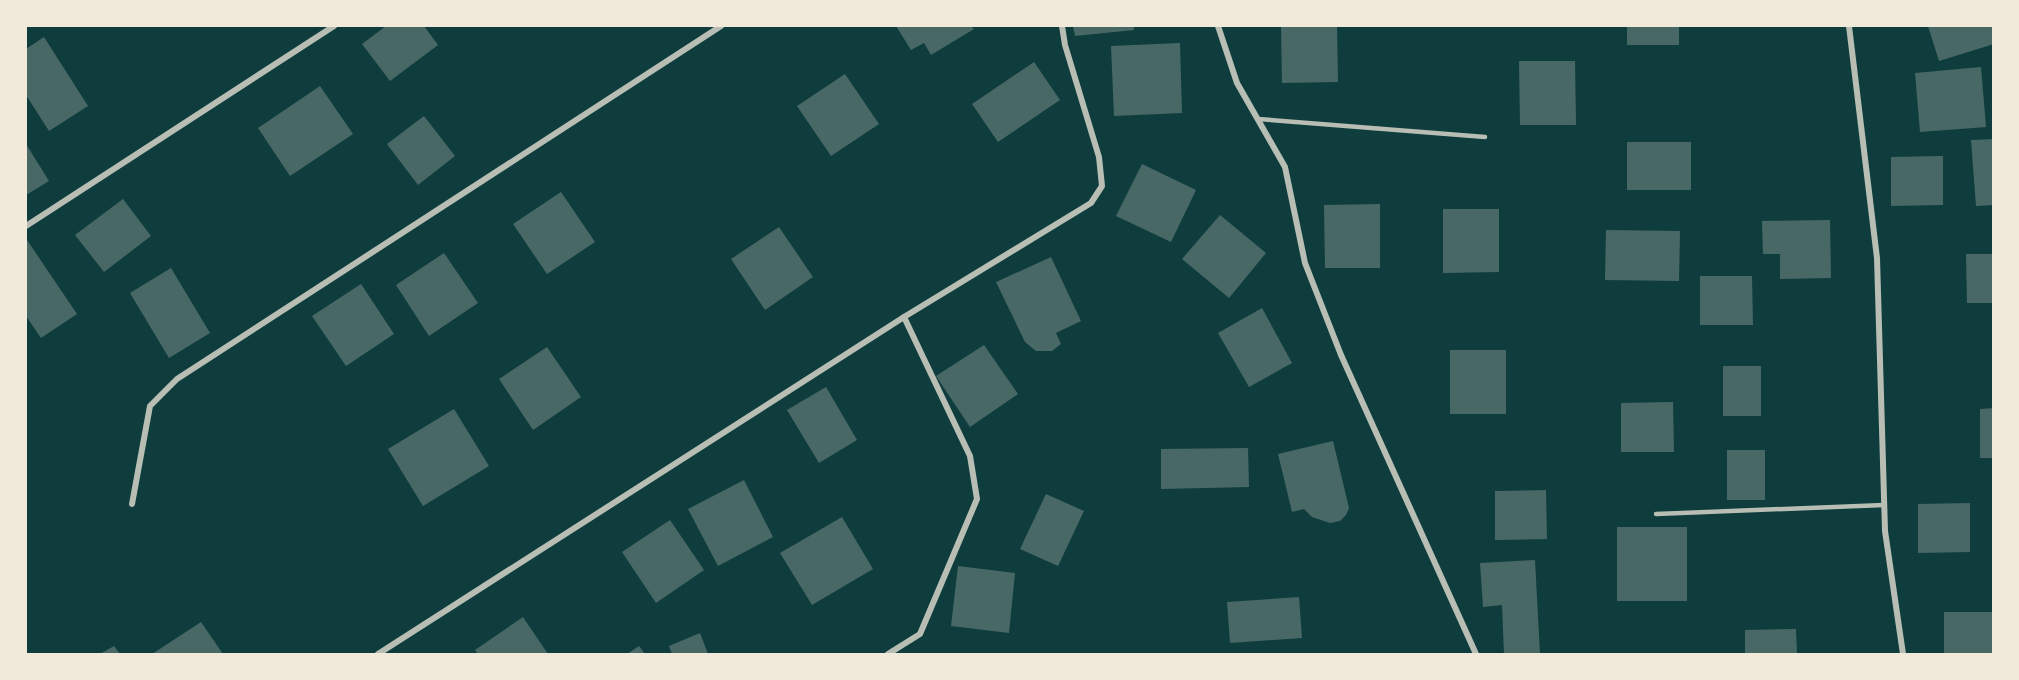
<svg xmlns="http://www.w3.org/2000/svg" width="2019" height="680" font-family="'Exo 2',sans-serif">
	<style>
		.building { fill: #486865 }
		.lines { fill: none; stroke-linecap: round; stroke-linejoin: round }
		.service { stroke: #b8beb3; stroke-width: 4.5 }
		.minor { stroke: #b8beb3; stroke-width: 6 }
	</style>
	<rect width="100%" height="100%" fill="#0f3d3e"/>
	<g class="building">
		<polygon points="386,26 424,26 438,45 390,81 362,44"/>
		<polygon points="896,26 971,26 974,29 931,55 924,43 911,50"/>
		<polygon points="1073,26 1134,26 1134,30 1075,36"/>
		<polygon points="1281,26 1337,26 1338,82 1282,83"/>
		<rect x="1627" y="26" width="52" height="19"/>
		<polygon points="1928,26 1994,26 1994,44 1939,61"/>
		<polygon points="44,37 88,106 49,131 26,95 26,49"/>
		<polygon points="1180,43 1182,113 1114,116 1111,46"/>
		<polygon points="1519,61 1575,61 1576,125 1520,125"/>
		<polygon points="1034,62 1060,100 998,142 972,104"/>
		<polygon points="1981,67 1986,127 1920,132 1915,73"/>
		<polygon points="845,74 879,124 831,156 797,106"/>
		<polygon points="320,86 353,134 290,176 258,128"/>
		<polygon points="424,116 455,156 418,185 387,144"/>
		<polygon points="1994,139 1994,205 1976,206 1971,140"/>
		<rect x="1627" y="142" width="64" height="48"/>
		<polygon points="26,144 49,181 26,195"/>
		<polygon points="1943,156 1943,205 1891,206 1891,157"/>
		<polygon points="1142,164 1196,190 1171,242 1116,216"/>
		<polygon points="561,192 595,242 547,274 513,224"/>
		<polygon points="123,199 151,236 104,272 75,235"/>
		<polygon points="1380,204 1380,268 1325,268 1324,205"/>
		<polygon points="1443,209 1499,209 1499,272 1443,273"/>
		<polygon points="1220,215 1266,253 1229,298 1182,259"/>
		<polygon points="1830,220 1831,278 1780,279 1780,254 1763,254 1762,221"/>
		<polygon points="779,227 813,277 765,310 731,259"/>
		<polygon points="1606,230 1680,231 1679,281 1605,280"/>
		<polygon points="27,240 77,314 41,338 26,316"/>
		<polygon points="444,253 478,303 429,336 396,285"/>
		<polygon points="1966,254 1994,254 1994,303 1967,303"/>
		<polygon points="1051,257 1081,321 1056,333 1061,344 1052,351 1036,351 1025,342 996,282"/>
		<polygon points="171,268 210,333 169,358 130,293"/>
		<polygon points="1700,276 1752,276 1753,325 1700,325"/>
		<polygon points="361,284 394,334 346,366 312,316"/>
		<polygon points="1262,308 1292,363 1249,387 1218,333"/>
		<polygon points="984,345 1018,394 970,427 936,376"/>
		<polygon points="547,347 581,397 533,430 499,379"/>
		<rect x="1450" y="350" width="56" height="64"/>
		<rect x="1723" y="366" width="38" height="50"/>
		<polygon points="826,387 857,440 819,463 787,410"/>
		<polygon points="1673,402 1674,452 1621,452 1621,403"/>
		<polygon points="1994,408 1994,458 1980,458 1980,409"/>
		<polygon points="454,409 489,466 423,506 388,449"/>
		<polygon points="1333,441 1349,508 1346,515 1340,521 1330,523 1312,517 1304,509 1292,512 1278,454"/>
		<polygon points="1248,448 1249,487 1161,489 1161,449"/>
		<rect x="1727" y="450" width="38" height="50"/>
		<polygon points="744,480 773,537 718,566 688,509"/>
		<polygon points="1546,490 1547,539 1495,540 1495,491"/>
		<polygon points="1046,494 1084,511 1058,566 1020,549"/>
		<polygon points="1970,503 1970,552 1918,553 1918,504"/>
		<polygon points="842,517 873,569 812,605 780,553"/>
		<polygon points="670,520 704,570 656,603 622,552"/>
		<rect x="1617" y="527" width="70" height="74"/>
		<polygon points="1535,560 1540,654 1504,654 1502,605 1483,607 1480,563"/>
		<polygon points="958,566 1015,573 1009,633 951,626"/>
		<polygon points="1299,597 1302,638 1230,643 1227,602"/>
		<rect x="1944" y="612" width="50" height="42"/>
		<polygon points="523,617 548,654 478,654 475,650"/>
		<polygon points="201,622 223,654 152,654"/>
		<polygon points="1796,629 1797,654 1745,654 1745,630"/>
		<polygon points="700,633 708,654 672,654 669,646"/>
		<polygon points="114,646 120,654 100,654"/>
		<polygon points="639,646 645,654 627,654"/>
	</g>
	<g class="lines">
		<g class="service">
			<polyline points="1258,119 1485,137"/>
			<polyline points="1656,514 1884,505"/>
		</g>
		<g class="minor">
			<polyline points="1218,26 1237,83 1285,167 1305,263 1341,355 1476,654"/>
			<polyline points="1849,26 1877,258 1885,531 1903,654"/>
			<polyline points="26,226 334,26"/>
			<polyline points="132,504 150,406 177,379 721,26"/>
			<polyline points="378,654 904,317 1091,203 1102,186 1099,157 1065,45 1062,26"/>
			<polyline points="888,654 920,634 977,499 970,456 904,317"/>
		</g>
	</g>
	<rect width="2019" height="680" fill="none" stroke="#f1e9da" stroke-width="54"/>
</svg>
